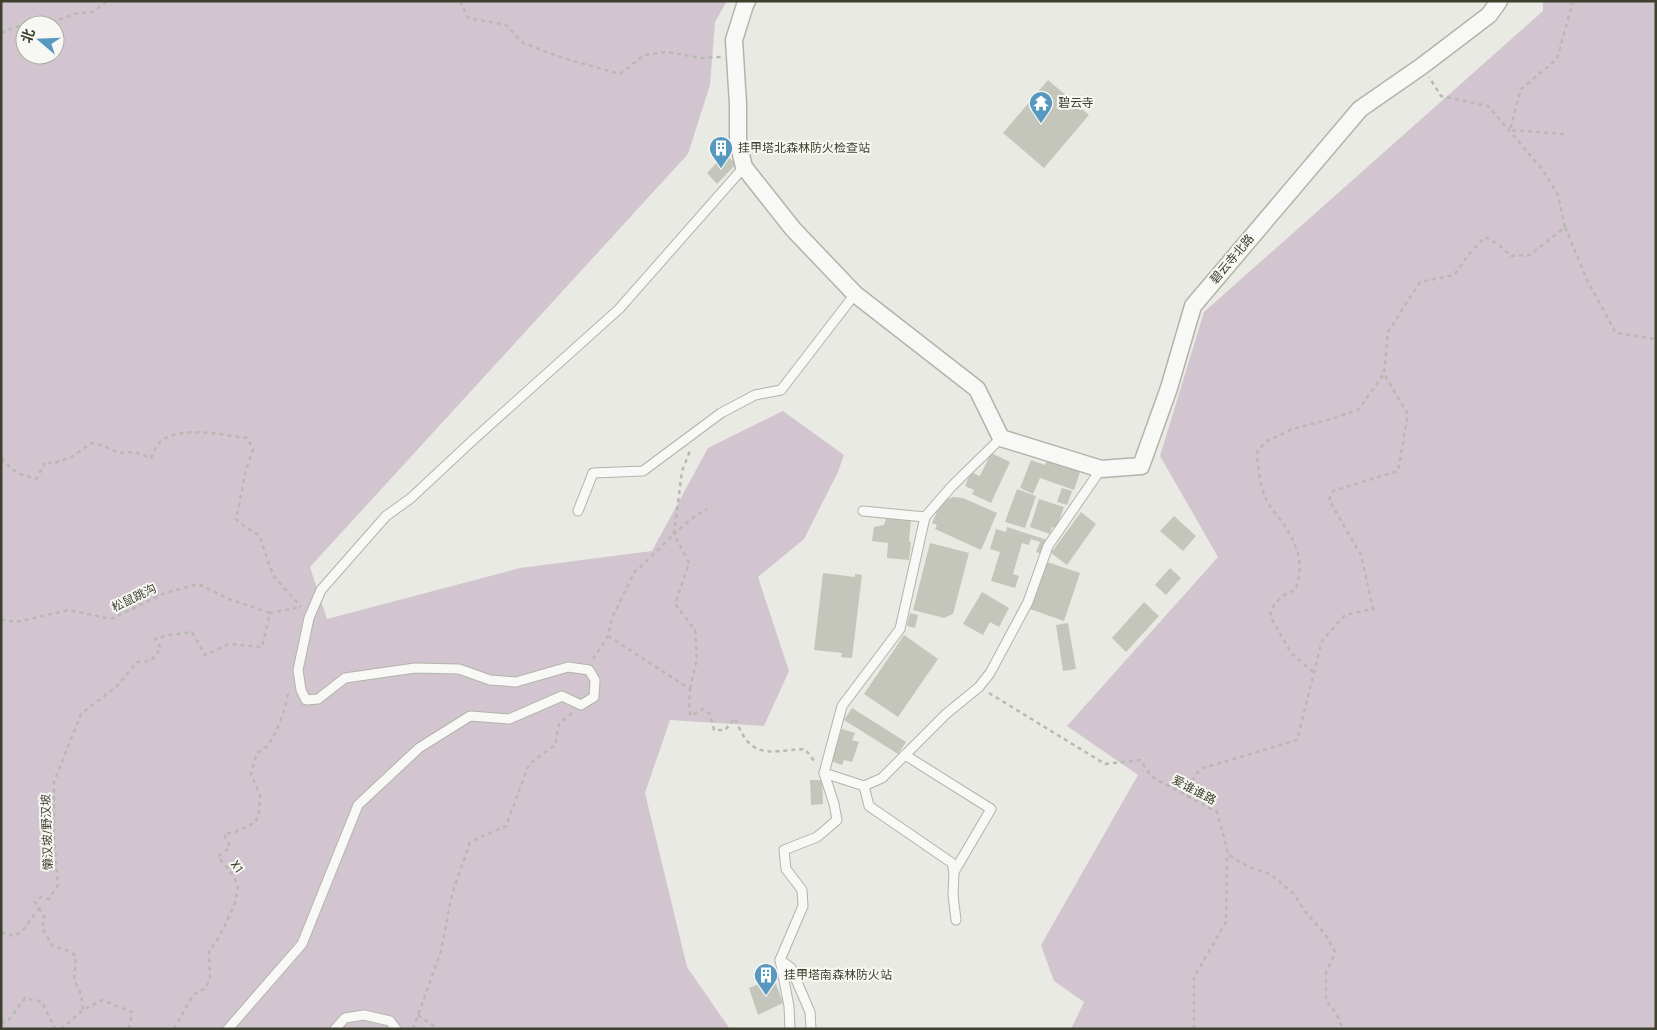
<svg xmlns="http://www.w3.org/2000/svg" width="1657" height="1030" font-family="'Roboto Condensed','Noto Sans SC',sans-serif">
	<style>
		.green { fill: #d3c5cf; fill-rule: evenodd }
		.building { fill: #c4c6bb }
		.lines { fill: none; stroke-linecap: round; stroke-linejoin: round }
		.service-casing { stroke: #b2b4a9; stroke-width: 11 }
		.minor-casing { stroke: #b2b4a9; stroke-width: 19 }
		.path { stroke: #b8b9b2; stroke-width: 2.5; stroke-dasharray: 4 4; stroke-linecap: butt }
		.service { stroke: #f8f8f6; stroke-width: 9 }
		.minor { stroke: #f8f8f6; stroke-width: 16 }
		.labels { text-anchor: middle; dominant-baseline: central; stroke-width: 4; stroke-linejoin: round; paint-order: stroke }
		.poi-label { font-size: 12px; fill: #3d402d; stroke: #f7f7f3; text-anchor: start }
		.street-label { font-size: 12px; fill: #3d402d; stroke: #f7f7f3 }
	</style>
	<rect width="100%" height="100%" fill="#e9eae3"/>
	<g class="green">
		<path d="M 1,1 L 727,1 L 715,22 L 710,85 L 688,154 L 310,567 L 327,619 L 520,568 L 652,551 L 708,448 L 783,411 L 844,455 L 838,472 L 804,539 L 758,577 L 789,671 L 764,726 L 670,720 L 645,793 L 687,967 L 730,1029 L 1,1029 ZM 25,25 L 55,25 L 55,55 L 25,55 Z"/>
		<polygon points="1543,1 1656,1 1656,1029 1071,1029 1084,1002 1054,981 1041,945 1138,775 1067,726 1218,557 1160,456 1204,312 1543,11"/>
	</g>
	<g class="building">
		<polygon points="1048,80 1089,115 1044,168 1003,133"/>
		<polygon points="725,154 736,164 717,184 707,173"/>
		<polygon points="991,453 1010,462 991,503 972,494 974,490 965,486 971,472 980,476"/>
		<polygon points="1031,460 1045,465 1047,460 1080,472 1074,490 1040,478 1033,494 1020,488"/>
		<polygon points="1062,488 1072,491 1067,505 1057,502"/>
		<polygon points="1017,489 1036,496 1025,528 1005,522"/>
		<polygon points="953,497 963,498 997,513 981,550 935,529 937,525 932,523 940,505 942,506 945,500"/>
		<polygon points="1039,499 1064,507 1056,529 1052,527 1050,534 1030,527"/>
		<polygon points="1081,512 1096,524 1067,565 1051,553"/>
		<polygon points="887,516 911,519 909,542 911,542 909,560 887,558 888,543 872,541 874,527 884,525"/>
		<polygon points="1174,516 1196,536 1183,551 1160,531"/>
		<polygon points="1007,527 1047,540 1042,554 1036,552 1040,542 1031,539 1029,545 1022,543 1013,574 1019,576 1015,588 991,581 1000,552 990,549 996,529 1006,532"/>
		<polygon points="930,543 969,553 953,614 944,618 913,610"/>
		<polygon points="1047,562 1080,573 1064,621 1030,609"/>
		<polygon points="1170,568 1181,578 1166,595 1155,585"/>
		<polygon points="823,573 855,577 855,574 862,575 852,658 841,657 842,653 814,650"/>
		<polygon points="982,592 1009,608 999,627 990,622 983,635 963,624"/>
		<polygon points="1144,602 1159,616 1126,652 1112,638"/>
		<polygon points="910,613 918,615 915,628 907,626"/>
		<polygon points="1068,623 1076,669 1063,671 1056,625"/>
		<polygon points="904,635 938,659 898,717 864,694"/>
		<polygon points="852,708 906,742 898,754 844,720"/>
		<polygon points="842,729 855,733 852,740 859,742 852,762 844,760 842,765 831,761"/>
		<polygon points="810,780 822,780 823,804 811,805"/>
		<polygon points="774,978 783,1003 758,1015 749,988"/>
	</g>
	<g class="lines">
		<g class="service-casing">
			<g id="service">
				<polyline points="578,511 593,473 643,471 721,413 755,395 781,390 855,294"/>
				<polyline points="863,511 925,517"/>
				<polyline points="905,755 991,809 954,872"/>
				<polyline points="824,773 864,786 869,806 952,863 954,872 953,895 956,920"/>
				<polyline points="864,786 882,778 946,714 979,687 990,673 1028,602 1048,546 1101,469"/>
				<polyline points="780,960 791,968 810,1012 811,1029"/>
				<polyline points="228,1029 302,944 358,805 419,748 470,716 509,719 562,696 581,705 594,697 595,680 589,670 568,667 516,682 490,680 459,669 415,668 345,678 318,699 306,700 301,690 298,670 309,618 321,590 386,516 411,498 473,440 619,309 744,167"/>
				<polyline points="335,1029 345,1018 364,1015 390,1021 396,1029"/>
				<polyline points="790,1029 789,1006 780,960 803,906 802,890 786,869 784,850 817,837 837,820 834,804 824,773 842,706 900,629 925,517 952,486 1001,438"/>
			</g>
		</g>
		<g class="minor-casing">
			<polyline id="minor" points="747,1 745,5 734,40 738,104 738,142 744,167 793,229 855,294 977,389 1001,438 1101,469 1141,466 1169,388 1193,306 1360,109 1422,66 1489,15 1499,1"/>
		</g>
		<g class="path">
			<polyline points="460,1 468,18 506,25 523,43 563,58 620,74 644,55 668,52 701,58 721,57"/>
			<polyline points="36,25 49,23 78,13 93,12 107,1"/>
			<polyline points="1,33 21,25 34,25"/>
			<polyline points="1564,134 1510,130 1521,89 1557,59 1573,1"/>
			<polyline points="1565,227 1587,280 1616,333 1656,339"/>
			<path d="M 1,459 L 17,473 L 36,479 L 46,461 L 52,464 L 71,457 L 92,443 L 102,445 L 119,453 L 134,452 L 151,458 C 153,454 155,448 158,444 C 176,424 223,435 247,438 L 253,449 L 246,470 L 236,519 L 245,527 L 259,535 L 273,575 L 301,607"/>
			<polyline points="1,620 16,622 69,610 111,619 165,593 198,584 229,599 270,613"/>
			<path d="M 608,636 L 690,689 L 689,709 L 691,716 L 703,709 L 710,714 L 714,730 L 725,730 L 735,718 C 751,761 768,751 805,749 L 815,762"/>
			<polyline points="593,659 608,636 612,618 634,573 674,534 682,471 690,451"/>
			<path d="M 1313,672 L 1291,653 L 1270,616 C 1273,602 1282,595 1295,590 C 1307,561 1294,538 1277,515 C 1273,510 1268,505 1266,499 C 1260,485 1258,468 1257,453 L 1265,442 L 1292,429 L 1331,419 L 1358,410 L 1384,374"/>
			<polyline points="690,689 697,658 695,630 675,604 689,563 674,534 694,517 707,509"/>
			<polyline points="989,693 1105,764 1140,760 1152,777 1217,812 1227,848 1227,854 1247,866 1270,874 1293,893 1307,914 1325,934 1335,952 1326,973 1326,1000 1336,1013 1343,1029"/>
			<polyline points="1183,794 1200,769 1297,740 1322,641 1345,615 1373,609 1361,555 1329,500 1333,491 1398,471 1408,414 1384,374 1388,332 1420,282 1454,275 1470,253 1485,237 1499,245 1511,256 1530,255 1565,227 1558,195 1542,169 1488,106 1441,96 1429,77"/>
			<polyline points="39,908 45,918 42,927 52,946 69,951 76,956 74,980 81,994 83,1010"/>
			<polyline points="1,933 15,936 24,929 39,908 35,902 41,897 49,899 58,885 54,838 54,782 81,714 116,687 137,662 151,661 161,648 155,639 168,635 192,632 205,655 229,644 262,647 270,613 301,607"/>
			<polyline points="418,1015 438,1029"/>
			<polyline points="1,1023 8,1021 25,998 42,1002 55,1029"/>
			<polyline points="61,1029 83,1010 102,1000 132,1012 129,1029"/>
			<path d="M 174,1029 L 193,995 L 206,988 L 210,978 L 209,951 L 218,939 L 225,925 L 235,903 L 238,887 L 233,875 L 218,857 L 230,847 L 224,834 L 235,832 L 256,822 L 259,811 L 260,796 L 251,773 L 257,753 C 260,751 265,749 267,746 C 277,734 286,708 288,692 L 290,692"/>
			<polyline points="413,1029 441,951 452,894 470,842 506,826 529,764 555,745 559,724 573,712"/>
			<polyline points="1194,1029 1194,977 1226,922 1227,854"/>
		</g>
		<use href="#service" class="service"/>
		<use href="#minor" class="minor"/>
	</g>
	<defs>
		<g id="temple-pin" transform="scale(1.25)"><path d="M0 17L-7.5 6A9.5 9.5 0 1 1 7.5 6Z" fill="#5798c0" stroke="#f7f7f3"/><path d="M0-6L5-2H3V0L6.5 2.5H4V6H1.5V3h-3V6H-4V2.5H-6.5L-3 0V-2H-5Z" fill="#fff"/></g>
		<g id="building-pin" transform="scale(1.25)"><path d="M0 17L-7.5 6A9.5 9.5 0 1 1 7.5 6Z" fill="#5798c0" stroke="#f7f7f3"/><path d="M-4-6H4V6H1V3H-1V6H-4ZM-2.5-4.3h1.7v1.8h-1.7ZM.8-4.3h1.7v1.8H.8ZM-2.5-1h1.7V.8h-1.7ZM.8-1h1.7V.8H.8Z" fill="#fff"/></g>
	</defs>
	<g fill-rule="evenodd">
		<use href="#temple-pin" x="1041" y="103"/>
		<use href="#building-pin" x="721" y="148"/>
		<use href="#building-pin" x="766" y="975"/>
	</g>
	<g class="labels">
		<g class="poi-label">
			<text x="1058" y="103">碧云寺</text>
			<text x="738" y="148">挂甲塔北森林防火检查站</text>
			<text x="784" y="975">挂甲塔南森林防火站</text>
		</g>
		<g class="street-label">
			<text transform="translate(1232 259) rotate(-50)">碧云寺北路</text>
			<text transform="translate(134 598) rotate(-26)">松鼠跳沟</text>
			<text transform="translate(1194 790) rotate(28)">爱谁谁路</text>
			<text transform="translate(47 832) rotate(-92)">懒汉坡/野汉坡</text>
			<text transform="translate(237 867) rotate(56)">X1</text>
		</g>
	</g>
	<rect width="1657" height="1030" fill="none" stroke="#3d402d" stroke-width="5"/>
	<g transform="translate(40 40) rotate(289)"><circle r="24" fill="#f7f7f3" stroke="#adaea4"/>
	<path d="M0-4L9 19L0 12L-9 19Z" fill="#5798c0"/>
	<text y="-8" font-size="14" font-weight="bold" text-anchor="middle" fill="#3d402d">北</text>
	</g>
</svg>
